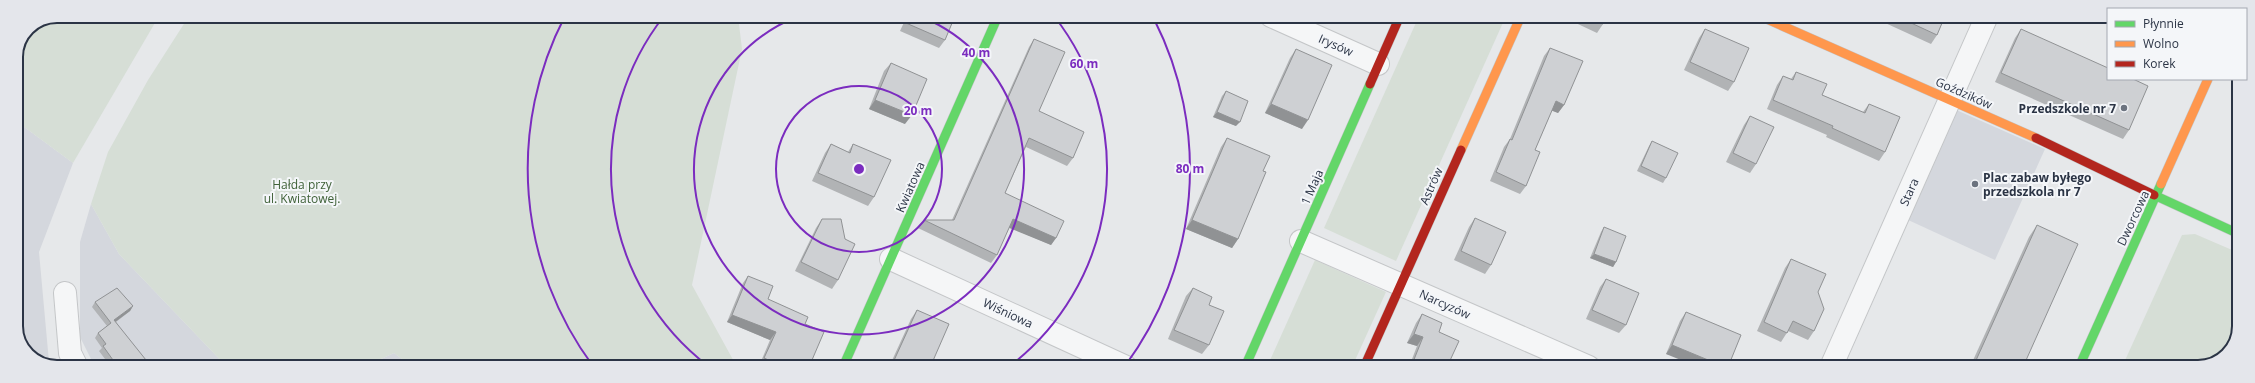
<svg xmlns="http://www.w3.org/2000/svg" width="2255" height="383" font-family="'Open Sans',sans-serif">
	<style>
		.built { fill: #d4d7dd }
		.green { fill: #d6ded6 }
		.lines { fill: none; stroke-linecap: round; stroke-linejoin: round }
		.street-casing { stroke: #c4c6c8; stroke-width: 24 }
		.fast-casing { stroke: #c4c6c8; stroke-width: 10 }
		.slow-casing { stroke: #c4c6c8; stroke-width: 10 }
		.jam-casing { stroke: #c4c6c8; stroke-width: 10 }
		.street { stroke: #f5f6f7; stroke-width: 22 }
		.fast { stroke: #63d668; stroke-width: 9 }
		.slow { stroke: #ff974d; stroke-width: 9 }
		.jam { stroke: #b3261e; stroke-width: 9 }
		.wall { fill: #b1b3b5 }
		.shaded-wall { fill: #909294 }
		.building { fill: #ced0d3; stroke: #909294 }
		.ring { fill: none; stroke: #7b2cbf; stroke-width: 2 }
		.poi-dot { fill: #6c737f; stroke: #f4f6f9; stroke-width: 1.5 }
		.labels { text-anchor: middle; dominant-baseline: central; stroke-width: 4; stroke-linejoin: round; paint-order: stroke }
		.street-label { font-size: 12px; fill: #2b3445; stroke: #f4f6f9 }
		.poi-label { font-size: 12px; font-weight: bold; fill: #2b3445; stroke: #f4f6f9; text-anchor: end }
		.park-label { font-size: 12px; fill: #3f6138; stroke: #f4f6f9 }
		.rim { fill: none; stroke: #2b3445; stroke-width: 2 }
		.centre { fill: #7b2cbf; stroke: #f4f6f9; stroke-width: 2 }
		.ring-label { font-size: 12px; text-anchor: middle; font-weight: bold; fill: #7b2cbf; stroke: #f4f6f9; stroke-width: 4; stroke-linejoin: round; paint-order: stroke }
	</style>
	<rect width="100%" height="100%" fill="#e6e8ea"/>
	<g class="built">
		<polygon points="1954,109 2045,149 1995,260 1906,219"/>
		<polygon points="16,121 73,163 39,252 49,362 52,367 28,355 16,331"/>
		<polygon points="91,204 119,254 227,367 95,367 80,337 80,242"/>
		<polygon points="394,353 412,367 364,367"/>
	</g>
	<g class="green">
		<polygon points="57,16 159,16 73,163 16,121 16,57 28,28"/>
		<polygon points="189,16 738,16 742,49 692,285 737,367 412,367 394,353 364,367 227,367 119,254 91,204 108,152 148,80"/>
		<polygon points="1419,16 1506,16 1396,261 1324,228"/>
		<polygon points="2195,234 2239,253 2239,332 2225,357 2198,367 2122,367 2182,235"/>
		<polygon points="1315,260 1386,292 1352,367 1267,367"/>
	</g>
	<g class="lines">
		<g class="street-casing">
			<g id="street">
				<polyline points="1271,16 1378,64"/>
				<polyline points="1301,241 1589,367"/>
				<polyline points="891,259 1126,367"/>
				<polyline points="65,293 70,353 77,367"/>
				<polyline points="1831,367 1987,16"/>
			</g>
		</g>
		<g class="fast-casing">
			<g id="fast">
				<polyline points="2154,195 2239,234"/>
				<polyline points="843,367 998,16"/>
				<polyline points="1245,367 1370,84"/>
				<polyline points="2079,367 2161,184"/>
			</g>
		</g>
		<g class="slow-casing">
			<g id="slow">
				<polyline points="1760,16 2036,138"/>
				<polyline points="1461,150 1521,16"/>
				<polyline points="2161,184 2208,79"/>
			</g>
		</g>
		<g class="jam-casing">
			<g id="jam">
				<polyline points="1370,84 1400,16"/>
				<polyline points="2036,138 2154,195"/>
				<polyline points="1364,367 1461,150"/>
			</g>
		</g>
		<use href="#street" class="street"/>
		<use href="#fast" class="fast"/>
		<use href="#slow" class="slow"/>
		<use href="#jam" class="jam"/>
	</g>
	<g class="wall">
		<polygon points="907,16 955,16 945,40 939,48 900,31"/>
		<polygon points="1563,16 1606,16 1603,24 1597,33 1563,17"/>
		<polygon points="1870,16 1945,16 1937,35 1931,44"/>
		<polygon points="1705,29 1734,82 1728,91 1684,70 1699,38"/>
		<polygon points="2021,29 2129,130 2123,139 1995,82 2015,38"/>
		<polygon points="1034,39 1039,111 1073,158 1067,166 1026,147 1005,193 1056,238 1051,245 1009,227 997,255 991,263 918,228 924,220 952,220 1029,47"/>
		<polygon points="1550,48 1564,105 1558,113 1552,110 1535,150 1526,186 1520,194 1490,181 1504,147 1510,139 1544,56"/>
		<polygon points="1296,49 1302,129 1265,113 1290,58"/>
		<polygon points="891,63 905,124 869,109 884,71"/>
		<polygon points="1796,72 1822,95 1863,112 1869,104 1885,152 1879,161 1826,137 1827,135 1767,109 1777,85 1783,76 1791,79"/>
		<polygon points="1226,91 1236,126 1213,117 1222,96"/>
		<polygon points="1750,116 1756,164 1750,173 1726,162 1744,125"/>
		<polygon points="1227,138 1263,171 1238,239 1232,248 1186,229 1221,147"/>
		<polygon points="1652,141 1666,178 1663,183 1637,171 1649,146"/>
		<polygon points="831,144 848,152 853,144 874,197 868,206 812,181 825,153"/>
		<polygon points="1475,218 1491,265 1485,274 1454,260 1469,227"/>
		<polygon points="822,219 838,280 832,289 795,271 816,228"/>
		<polygon points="2037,225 2023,367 1970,367 2029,237"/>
		<polygon points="1604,227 1616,262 1613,267 1590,258 1601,232"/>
		<polygon points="1791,259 1818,292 1814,331 1808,340 1788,331 1781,342 1757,331 1785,268"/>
		<polygon points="748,276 768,299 805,324 809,367 761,367 759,366 770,340 727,322 743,283"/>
		<polygon points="1606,279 1626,325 1619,333 1586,319 1600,287"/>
		<polygon points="1193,288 1209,345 1202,354 1168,339 1186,296"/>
		<polygon points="95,302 133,306 130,311 116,322 143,367 111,367 99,351 102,348 95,338 98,333 107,326 92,307"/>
		<polygon points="917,310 932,363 941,367 889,367 911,319"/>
		<polygon points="1686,312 1728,367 1666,354 1680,321"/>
		<polygon points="1422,314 1439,332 1447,367 1409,367 1417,346 1407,343 1416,323"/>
	</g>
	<g class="shaded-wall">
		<polygon points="875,100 912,115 905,124 869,109"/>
		<polygon points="1556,101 1564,105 1558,113 1550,110"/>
		<polygon points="1271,104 1308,120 1302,129 1265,113"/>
		<polygon points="1217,112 1240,122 1236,126 1213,117"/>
		<polygon points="1013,219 1056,238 1051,245 1007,227"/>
		<polygon points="1192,220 1238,239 1232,248 1186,229"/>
		<polygon points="1594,254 1616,262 1613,267 1590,258"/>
		<polygon points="133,306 130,311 111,325 114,320"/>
		<polygon points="732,315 776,332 770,340 727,322"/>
		<polygon points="1414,334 1423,337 1417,346 1407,343"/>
		<polygon points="1672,345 1725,367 1698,367 1666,354"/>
		<polygon points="146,360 143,365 141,367 137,367"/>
		<polygon points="1413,362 1425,367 1410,367"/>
	</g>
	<g class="building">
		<polygon points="909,16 955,16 945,40 906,23"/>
		<polygon points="1586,16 1606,16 1603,24"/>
		<polygon points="1896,16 1945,16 1937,35"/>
		<polygon points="1705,29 1749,48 1734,82 1690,62"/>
		<polygon points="2021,29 2108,68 2108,79 2133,79 2148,86 2129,130 2001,73"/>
		<polygon points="1034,39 1065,52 1039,111 1084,132 1073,158 1029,138 1005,193 1064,221 1056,238 1013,219 997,255 924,220 954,220"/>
		<polygon points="1550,48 1583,61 1564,105 1556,101 1535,150 1540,152 1526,186 1496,172 1510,139 1512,140"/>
		<polygon points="1296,49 1332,65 1308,120 1271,104"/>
		<polygon points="891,63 927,79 912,115 875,100"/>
		<polygon points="1796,72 1827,84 1822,95 1865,113 1869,104 1900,117 1885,152 1832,128 1833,126 1773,100 1783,76 1793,80"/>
		<polygon points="1226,91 1248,101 1240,122 1217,112"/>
		<polygon points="1750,116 1774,127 1756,164 1733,153"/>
		<polygon points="1227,138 1270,156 1263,171 1266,172 1238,239 1192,220"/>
		<polygon points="1652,141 1678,153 1666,178 1641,166"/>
		<polygon points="831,144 850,153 853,144 891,160 874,197 818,173"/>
		<polygon points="1475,218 1506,232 1491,265 1461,251"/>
		<polygon points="822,219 841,219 845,239 855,244 838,280 801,262"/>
		<polygon points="2037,225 2078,244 2023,367 1973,367"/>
		<polygon points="1604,227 1626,236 1616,262 1594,254"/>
		<polygon points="1791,259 1826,274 1818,292 1824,309 1814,331 1793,321 1787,333 1764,322"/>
		<polygon points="748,276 773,286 768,299 808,317 805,324 824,332 809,367 784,367 764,358 776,332 732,315"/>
		<polygon points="1606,279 1639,293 1626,325 1592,310"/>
		<polygon points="117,288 133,306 114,320 146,360 137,367 118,367 103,346 106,344 98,333 111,323 95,302"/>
		<polygon points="1193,288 1212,297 1209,305 1224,311 1209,345 1174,330"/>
		<polygon points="917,310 949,324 932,363 941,367 891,367"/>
		<polygon points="1686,312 1741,335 1728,367 1725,367 1672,345"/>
		<polygon points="1422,314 1442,323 1439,332 1459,341 1447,367 1425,367 1413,362 1423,337 1414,334"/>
		<polygon points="379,364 384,367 377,367"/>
	</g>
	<g class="ring">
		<circle cx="859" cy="169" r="83"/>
		<path d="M922 17A165 165 0 1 1 796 17"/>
		<path d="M708 366A248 248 0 0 1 664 16M1054 16A248 248 0 0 1 1010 366"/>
		<path d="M593 366A331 331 0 0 1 565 16M1154 19A331 331 0 0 1 1125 366"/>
	</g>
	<g class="poi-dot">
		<circle cx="2124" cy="108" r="4"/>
		<circle cx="1975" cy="184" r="4"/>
	</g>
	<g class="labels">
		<g class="street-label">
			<text transform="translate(1336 45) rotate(24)">Irysów</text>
			<text transform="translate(1964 93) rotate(24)">Goździków</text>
			<text transform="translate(1431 186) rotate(-66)">Astrów</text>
			<text transform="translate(910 187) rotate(-66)">Kwiatowa</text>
			<text transform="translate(1312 187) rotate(-66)">1 Maja</text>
			<text transform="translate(1909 192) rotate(-66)">Stara</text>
			<text transform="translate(2133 218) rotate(-65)">Dworcowa</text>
			<text transform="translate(1445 304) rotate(24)">Narcyzów</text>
			<text transform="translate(1008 313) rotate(25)">Wiśniowa</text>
		</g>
		<g class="poi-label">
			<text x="2116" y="108">Przedszkole nr 7</text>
			<text x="1983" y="177" text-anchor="start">Plac zabaw byłego<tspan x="1983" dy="14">przedszkola nr 7</tspan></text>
		</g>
		<g class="park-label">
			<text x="302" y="184">Hałda przy<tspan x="302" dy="14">ul. Kwiatowej.</tspan></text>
		</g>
	</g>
	<path d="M0 0H2255V383H0ZM57 23H2198A34 34 0 0 1 2232 57V326A34 34 0 0 1 2198 360H57A34 34 0 0 1 23 326V57A34 34 0 0 1 57 23Z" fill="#e4e6eb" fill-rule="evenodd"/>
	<path class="rim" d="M57 23H2198A34 34 0 0 1 2232 57V326A34 34 0 0 1 2198 360H57A34 34 0 0 1 23 326V57A34 34 0 0 1 57 23Z"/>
	<circle cx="859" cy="169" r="6" class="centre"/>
	<g class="ring-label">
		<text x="976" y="57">40 m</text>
		<text x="1084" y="68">60 m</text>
		<text x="918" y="115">20 m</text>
		<text x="1190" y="173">80 m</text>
	</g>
	<rect x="2107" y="8" width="140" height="72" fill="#f4f6f9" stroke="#a4a8b1"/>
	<rect x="2115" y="21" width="20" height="6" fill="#63d668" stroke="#a4a8b1"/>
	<text x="2143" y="28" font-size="12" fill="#2b3445">Płynnie</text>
	<rect x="2115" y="41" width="20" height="6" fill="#ff974d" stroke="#a4a8b1"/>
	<text x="2143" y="48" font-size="12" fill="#2b3445">Wolno</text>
	<rect x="2115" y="61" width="20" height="6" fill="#b3261e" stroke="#a4a8b1"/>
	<text x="2143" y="68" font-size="12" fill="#2b3445">Korek</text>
</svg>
